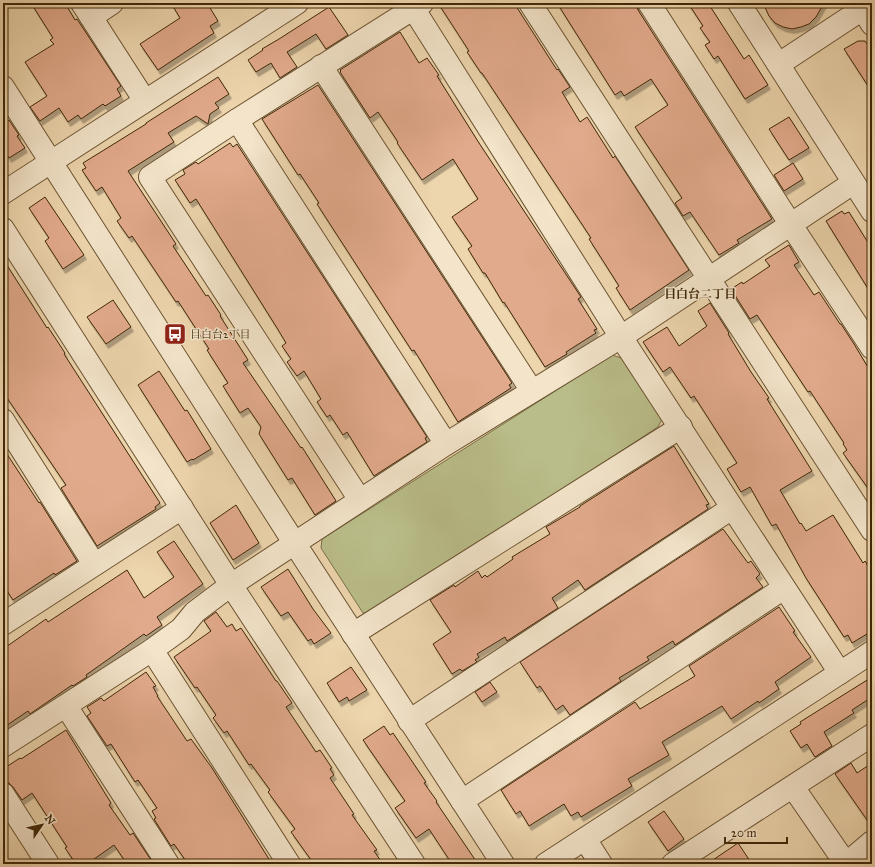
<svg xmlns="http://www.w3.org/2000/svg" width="875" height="867" font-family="'IM FELL Great Primer','Noto Serif JP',serif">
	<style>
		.green { fill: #b9bd89; stroke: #7c7249 }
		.building { fill: #e2aa8c; stroke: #402809; filter: url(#shadow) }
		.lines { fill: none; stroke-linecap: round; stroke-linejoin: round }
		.minor-casing { stroke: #6b5332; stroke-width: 24 }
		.minor { stroke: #f3e4ca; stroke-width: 22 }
		.labels { text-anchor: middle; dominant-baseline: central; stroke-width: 3; stroke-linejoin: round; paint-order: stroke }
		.poi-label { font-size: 11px; fill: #402809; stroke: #f3e4ca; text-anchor: start }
		.neighbourhood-label { font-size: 12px; font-weight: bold; fill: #402809; stroke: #f3e4ca }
	</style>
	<defs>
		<filter id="shadow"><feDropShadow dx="2.5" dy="4.5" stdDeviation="0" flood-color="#0004"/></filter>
	</defs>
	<rect width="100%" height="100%" fill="#edd5ad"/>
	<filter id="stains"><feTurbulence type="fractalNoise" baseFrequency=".005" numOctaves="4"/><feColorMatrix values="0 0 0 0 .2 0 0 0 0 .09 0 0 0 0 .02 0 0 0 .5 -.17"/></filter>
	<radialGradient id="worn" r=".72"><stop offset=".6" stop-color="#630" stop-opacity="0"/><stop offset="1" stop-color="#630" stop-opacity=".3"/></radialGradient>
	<polygon class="green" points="612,355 624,359 662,419 658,427 371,614 363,613 321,548 322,539"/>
	<g class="building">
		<polygon points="31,3 65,3 75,20 77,19 121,86 117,89 121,96 105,106 103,104 81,119 78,115 68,122 59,108 40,121 30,107 47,96 25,62 54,44 50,40 53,38"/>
		<polygon points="171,3 207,3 218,21 210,26 214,33 158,70 140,44 180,18"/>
		<polygon points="438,3 514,3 557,70 558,69 570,87 562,92 580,122 587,117 613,158 615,156 689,270 630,310 616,288 619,286 589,239 591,238 482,73 481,73 467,52 469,51"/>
		<polygon points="557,3 636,3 638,10 772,219 737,240 739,243 719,255 690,212 683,216 675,203 682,198 635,127 668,105 651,79 624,96 621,91 615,95"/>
		<polygon points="688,3 708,3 744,59 749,55 768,85 745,99 718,56 714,59 705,45 710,42 700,28 703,26"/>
		<polygon points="763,3 824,3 816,17 809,24 801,27 792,29 783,27 775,23 769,16"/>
		<polygon points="329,7 348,35 326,49 316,34 287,52 297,67 280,78 271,63 256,72 248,60 263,50 262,49 279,39"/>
		<polygon points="400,32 419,63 427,58 439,75 437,76 479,143 581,297 578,299 597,329 594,330 596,333 566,352 567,354 545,367 504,302 503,303 485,273 483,273 468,249 472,246 452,217 478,199 453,159 422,180 397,143 398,142 378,112 370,118 340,72 341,71 340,70"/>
		<polygon points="858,41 865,41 872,51 872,92 844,49"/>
		<polygon points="218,77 229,94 215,103 219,108 210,114 208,124 196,116 168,133 174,142 128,171 176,244 173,246 206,296 208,295 221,315 220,316 248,360 243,363 301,448 302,447 336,501 315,515 292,478 288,480 259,434 261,427 248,408 240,413 223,386 228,383 207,350 209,349 178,301 176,302 132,236 129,238 117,221 121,218 102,187 96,191 82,170 86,168 83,163 146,124 146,123"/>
		<polygon points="318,85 512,383 509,385 511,388 458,422 414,350 412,351 317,204 319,203 300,174 298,175 262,119"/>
		<polygon points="3,115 7,121 9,120 19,135 17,136 25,148 9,158 3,149"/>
		<polygon points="789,117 809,148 789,160 769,129"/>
		<polygon points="230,143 233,147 237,144 427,437 425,438 427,442 374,476 347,432 343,435 330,415 327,417 317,402 321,399 304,371 297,376 287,362 291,359 282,346 286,343 277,328 196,199 190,203 175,180 185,174 183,170 196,162 198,164"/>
		<polygon points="793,163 803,179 784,191 774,175"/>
		<polygon points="45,197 84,255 63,269 45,241 49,238 29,208"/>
		<polygon points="842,211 844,214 849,212 872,249 872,295 826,221"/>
		<polygon points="789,245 799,262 794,265 814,295 819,292 840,324 841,324 854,344 872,374 872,494 843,453 847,450 843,444 844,443 810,391 808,392 757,315 750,319 731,289 742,282 743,284 770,266 765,260"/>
		<polygon points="3,259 47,328 48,327 65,353 64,354 160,503 155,507 156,509 97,546 61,488 66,485 3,392"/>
		<polygon points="113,300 131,327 106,344 87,317"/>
		<polygon points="710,303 729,333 728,334 751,372 769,398 767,399 812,471 780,490 800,524 801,523 806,531 833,515 863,563 865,561 872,573 872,631 852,643 848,635 844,637 806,578 776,524 772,526 750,487 741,492 727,469 737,463 694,396 691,398 670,367 663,372 643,342 667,327 679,346 707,326 698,311"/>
		<polygon points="159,371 185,411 187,410 211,449 193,460 192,459 187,462 138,385"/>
		<polygon points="674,446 709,504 706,505 708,509 585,590 578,580 552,598 558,608 507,641 505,637 477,654 479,657 475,660 477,662 462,671 460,669 452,674 433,644 451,632 430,600 454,585 455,587 478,571 482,578 485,575 487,577 513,559 512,557 550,534 546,527 580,507 580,506"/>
		<polygon points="3,448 39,503 40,502 77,561 55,575 54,573 13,600 3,585"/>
		<polygon points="236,505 259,543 233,560 210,523"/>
		<polygon points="723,529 748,563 751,561 760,574 756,578 763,587 675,645 673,641 647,657 649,660 619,678 621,681 570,715 563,705 556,710 540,686 537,688 520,662"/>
		<polygon points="174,541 203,584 157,617 162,625 146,636 144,634 86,675 87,677 73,686 72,685 30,714 28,711 3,728 3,649 46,619 48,622 127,570 144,598 174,577 157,552"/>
		<polygon points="288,569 313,609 331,633 314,644 311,639 308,641 288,612 281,616 261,587"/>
		<polygon points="779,607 795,631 793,632 811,657 775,682 779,689 759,703 758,701 731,719 722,706 662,742 669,755 628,779 632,786 581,817 578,812 571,816 564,804 529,826 520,811 516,814 501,790 635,702 640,709 695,676 689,666"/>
		<polygon points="216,612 227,627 232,624 236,631 241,628 276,681 277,681 292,703 286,707 316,752 320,750 332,768 330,769 334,775 330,778 354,814 352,815 377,850 374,851 383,864 314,864 291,832 295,829 268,792 270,790 251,764 249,765 227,731 224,733 213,718 216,715 197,687 195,688 174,657 211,631 204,621"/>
		<polygon points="351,667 367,690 349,701 347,697 339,702 327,683"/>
		<polygon points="146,672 156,686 153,687 158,696 157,696 187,741 191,739 212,768 272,864 188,864 174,844 171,846 154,819 156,818 152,811 157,808 138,780 135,782 111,744 107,746 87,716 91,713 87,707 101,698 104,701"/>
		<polygon points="872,677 872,697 852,710 854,713 824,732 832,746 815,757 807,744 801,748 790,731 801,724 800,722"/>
		<polygon points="490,682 497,692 482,702 475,692"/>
		<polygon points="384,726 390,735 393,733 426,782 424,783 437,801 436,802 478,864 452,864 429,829 416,838 395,808 405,801 363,740"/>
		<polygon points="66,730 111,803 109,805 130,835 133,833 151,860 145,864 127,864 114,845 87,864 76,864 65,848 67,847 32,793 22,800 13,787 9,783 3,782 3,769 20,758 21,759"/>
		<polygon points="851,763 857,773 872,763 872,827 835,774"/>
		<polygon points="664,811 684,839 668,851 648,822"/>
		<polygon points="738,843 752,864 707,864"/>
	</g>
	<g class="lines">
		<g class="minor-casing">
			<g id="minor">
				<polyline points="82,3 145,101"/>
				<polyline points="530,3 872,530"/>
				<polyline points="649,3 791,225 872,348"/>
				<polyline points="739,3 872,211"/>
				<polyline points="413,8 621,337 840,673"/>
				<polyline points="91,17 112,3"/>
				<polyline points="779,64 858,12 865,13 872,24"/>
				<polyline points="321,66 532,391"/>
				<polyline points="3,87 295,544 503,864"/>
				<polyline points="237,120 446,444"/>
				<polyline points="3,193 297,3"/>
				<polyline points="3,229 231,585 414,864"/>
				<polyline points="3,420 94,564"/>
				<polyline points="360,500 150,177 237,120 422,3"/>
				<polyline points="3,624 182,508"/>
				<polyline points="353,634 681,427"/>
				<polyline points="152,650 289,864"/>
				<polyline points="66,706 168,864"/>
				<polyline points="409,721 732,508"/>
				<polyline points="3,746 152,650 181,629 195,612 231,585 446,444 621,337 853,183"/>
				<polyline points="793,787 846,864"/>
				<polyline points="3,794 48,864"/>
				<polyline points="462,801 784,588"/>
				<polyline points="585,839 601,864"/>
				<polyline points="546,864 872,652"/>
				<polyline points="673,864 872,735"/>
				<polyline points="846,864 872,842"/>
			</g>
		</g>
		<use href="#minor" class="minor"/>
	</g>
	<defs>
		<g id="bus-square" transform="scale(1.15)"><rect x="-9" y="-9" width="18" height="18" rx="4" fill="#8f2418" stroke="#f3e4ca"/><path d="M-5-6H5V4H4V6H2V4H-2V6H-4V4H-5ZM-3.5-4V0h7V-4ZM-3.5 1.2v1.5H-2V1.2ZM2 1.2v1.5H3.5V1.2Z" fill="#fff"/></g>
	</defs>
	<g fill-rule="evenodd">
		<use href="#bus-square" x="175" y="334"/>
	</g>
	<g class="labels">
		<g class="poi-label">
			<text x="190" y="334">目白台2丁目</text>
		</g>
		<g class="neighbourhood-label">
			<text x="700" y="294">目白台二丁目</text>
		</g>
	</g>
	<rect width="875" height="867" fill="none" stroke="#edd5ad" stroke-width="16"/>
	<rect x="4" y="4" width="867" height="859" fill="none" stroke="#402809" stroke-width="2"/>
	<rect x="8" y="8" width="859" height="851" fill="none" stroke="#402809"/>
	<g transform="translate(42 825) rotate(56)" stroke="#f3e4ca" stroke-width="3" paint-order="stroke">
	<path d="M0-3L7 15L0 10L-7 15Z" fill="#402809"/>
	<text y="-6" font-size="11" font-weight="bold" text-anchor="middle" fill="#402809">N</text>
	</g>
	<path d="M725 837v6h62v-6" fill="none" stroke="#402809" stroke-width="2"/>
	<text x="731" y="837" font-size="12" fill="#402809" stroke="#f3e4ca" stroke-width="3" paint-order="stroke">20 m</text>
	<rect width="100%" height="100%" filter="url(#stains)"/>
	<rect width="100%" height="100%" fill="url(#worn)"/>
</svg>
